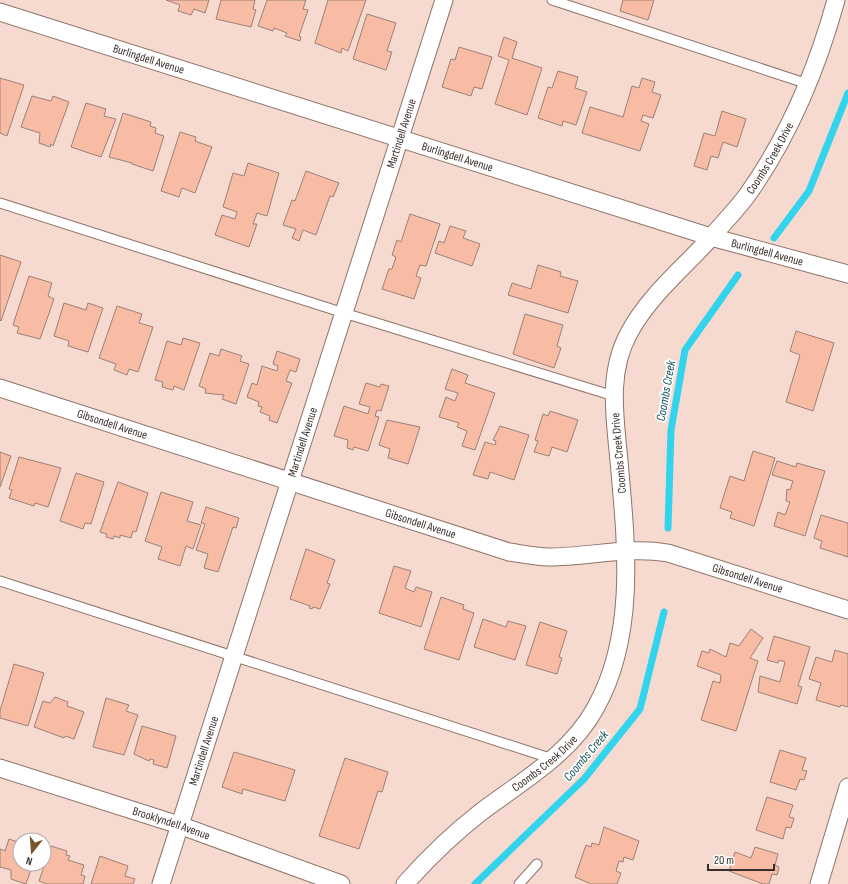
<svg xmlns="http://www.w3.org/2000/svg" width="848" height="884" font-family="'Sofia Sans Condensed',sans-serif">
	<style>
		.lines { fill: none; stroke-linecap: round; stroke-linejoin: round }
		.stream { stroke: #32d3ec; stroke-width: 7 }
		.building { fill: #f8bba4; stroke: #9b8177 }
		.service-casing { stroke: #8d746a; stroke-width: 11 }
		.minor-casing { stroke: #8d746a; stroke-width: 19 }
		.service { stroke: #fff; stroke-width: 9 }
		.minor { stroke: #fff; stroke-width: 17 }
		.labels { text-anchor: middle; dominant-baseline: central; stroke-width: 3.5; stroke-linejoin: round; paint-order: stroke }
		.street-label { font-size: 12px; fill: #382e2a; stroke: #fff }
		.water-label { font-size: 13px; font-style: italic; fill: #13535d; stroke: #fff }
	</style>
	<rect width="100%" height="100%" fill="#f6dacf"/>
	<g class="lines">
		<g class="stream">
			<polyline points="774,238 809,191 848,93"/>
			<polyline points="668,528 671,430 685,350 738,275"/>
			<polyline points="475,884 584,779 640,709 664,612"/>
		</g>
	</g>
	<g class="building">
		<polygon points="166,0 209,0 205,13 194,9 191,15 178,11 180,5"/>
		<polygon points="221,0 255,0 253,9 256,10 251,27 216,19"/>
		<polygon points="267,0 306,0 303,9 308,10 299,36 301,37 300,41 285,36 287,33 274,28 273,31 258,26"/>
		<polygon points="328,0 366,0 348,51 342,48 341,53 315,43"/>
		<polygon points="623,0 654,0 648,20 620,11"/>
		<polygon points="367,14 396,23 387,51 392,52 386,70 353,59"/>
		<polygon points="504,37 517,42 512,58 542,68 527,115 495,104 509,60 498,56"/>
		<polygon points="459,47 492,57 482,89 474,87 471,96 442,87 451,59 455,60"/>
		<polygon points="558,71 578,77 575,88 587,92 576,125 563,121 562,126 538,118 548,87 552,88"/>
		<polygon points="0,78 24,85 7,136 0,133"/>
		<polygon points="642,78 655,82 652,92 661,95 653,118 643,115 641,121 649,124 640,151 582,133 590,107 623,117 632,86 639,88"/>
		<polygon points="32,96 51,101 53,96 69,102 53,146 51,144 50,147 39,143 40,133 21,127"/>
		<polygon points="86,103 106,109 104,116 116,119 101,157 71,147"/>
		<polygon points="722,111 746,119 737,147 723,142 718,158 711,156 707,170 694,166 704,133 715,136"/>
		<polygon points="123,113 151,122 150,126 156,128 155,133 164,136 153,171 132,164 132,163 109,157"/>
		<polygon points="180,132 196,137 195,141 212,147 195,193 182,188 179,197 161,191"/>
		<polygon points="248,163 279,173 267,216 257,213 253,224 257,224 249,247 215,235 222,215 235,219 237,212 223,207 233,173 244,176"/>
		<polygon points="306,171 339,183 333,197 330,196 316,235 303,230 299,241 292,238 296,229 283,225 292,200 295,201"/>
		<polygon points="410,214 440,224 426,266 420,265 416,276 421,278 414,299 382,289 389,269 392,269 396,257 392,255 397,240 401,242"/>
		<polygon points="450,226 466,231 463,238 480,244 472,266 435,253 439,241 444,243"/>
		<polygon points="0,255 21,262 1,321 0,320"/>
		<polygon points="538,265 561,272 560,276 578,281 568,313 508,295 512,283 531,289"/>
		<polygon points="29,276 52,283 48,296 54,299 40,339 17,333 19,327 13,325"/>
		<polygon points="64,303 86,310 88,303 103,308 88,352 68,346 69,341 54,336"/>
		<polygon points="117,306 142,314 139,323 153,327 138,372 129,369 127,375 114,370 116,364 99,358"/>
		<polygon points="525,314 563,325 557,346 561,348 554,368 513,354"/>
		<polygon points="796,331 834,343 813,411 786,402 800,355 790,351"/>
		<polygon points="183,338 200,343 184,390 174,386 173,390 162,387 163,382 155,380 167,341 181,345"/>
		<polygon points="221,349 242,356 240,361 249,364 236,404 222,399 224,395 205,393 206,389 199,386 210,353 219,356"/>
		<polygon points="277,351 300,359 296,372 290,370 286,381 292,383 277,423 269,420 270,416 260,412 262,407 258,406 259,402 247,397 252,383 257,385 262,366 277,371 278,366 273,364"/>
		<polygon points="452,369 468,375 465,383 495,393 475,450 462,446 467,431 457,427 459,423 439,417 446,397 455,401 458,393 445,389"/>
		<polygon points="366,383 380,387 381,384 389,386 381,411 377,410 375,416 379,417 368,451 354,447 353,450 347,448 348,440 334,436 344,406 368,414 370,407 359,404"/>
		<polygon points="550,411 578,420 567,452 552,447 549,456 534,452 538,441 535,440 543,414 548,416"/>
		<polygon points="387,420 420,427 408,464 388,458 390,449 379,445"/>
		<polygon points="500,426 529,435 514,480 490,472 488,479 473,475 485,442 495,445 496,441 493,440"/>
		<polygon points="753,451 775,458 754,526 730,518 732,512 720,508 730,476 744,481"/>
		<polygon points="0,452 11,456 0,487"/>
		<polygon points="19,457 61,468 48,507 35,503 34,506 9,498 12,490 9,489"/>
		<polygon points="777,461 796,467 797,463 825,471 805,536 774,526 778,512 785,515 790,502 786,501 787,489 790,490 793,481 772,475"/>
		<polygon points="76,473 104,482 91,524 85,523 83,529 60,521"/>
		<polygon points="118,482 148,493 136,532 133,531 131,538 120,535 120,538 114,536 113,539 106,537 107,534 100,532"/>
		<polygon points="161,492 193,502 187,521 201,525 193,549 186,546 180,566 158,559 162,547 145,541"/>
		<polygon points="206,507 239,518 236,528 233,527 218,572 204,568 208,554 196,550 205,524 201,523"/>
		<polygon points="821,515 848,523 848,557 820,548 822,541 814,538"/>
		<polygon points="306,549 335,560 327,583 330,584 320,609 313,607 312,609 309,608 310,606 290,599"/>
		<polygon points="394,566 411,571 405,588 414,592 416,587 432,592 421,627 379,613"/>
		<polygon points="441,597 464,605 463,609 474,613 459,660 424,649"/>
		<polygon points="483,619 506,627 508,621 526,626 515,660 474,647"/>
		<polygon points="540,622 567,631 559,657 562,658 557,674 526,665"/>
		<polygon points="751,629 763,638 750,658 758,661 736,731 701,720 713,681 720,683 721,675 697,666 702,651 709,653 710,649 726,657 730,643 739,646"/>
		<polygon points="774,636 810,647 798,686 802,687 797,704 758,692 760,676 780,682 785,662 779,660 778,663 767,660"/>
		<polygon points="835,650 848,654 848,707 841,705 840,707 816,700 821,683 809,679 816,657 832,662"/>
		<polygon points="14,664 44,673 28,726 0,718 0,711"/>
		<polygon points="55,697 68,702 67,706 84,712 74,739 65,736 64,738 34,727 43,701 50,703"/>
		<polygon points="106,698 129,705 126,711 138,715 124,755 93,747"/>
		<polygon points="142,726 176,736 167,768 153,764 154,760 150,759 149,761 134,754"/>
		<polygon points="780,750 806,758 802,770 807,771 804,780 800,779 796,790 770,782"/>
		<polygon points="234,752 295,770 285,801 243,789 242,794 222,787"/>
		<polygon points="345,758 388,772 382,792 378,791 359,849 319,836"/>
		<polygon points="767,797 793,805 789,817 794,818 791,828 786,827 783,839 756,830"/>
		<polygon points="604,827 639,841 633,860 624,857 623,862 619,861 616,871 621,873 617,884 591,884 575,877 586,845 591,847 592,843 599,845"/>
		<polygon points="20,837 28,840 20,840 20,864 33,864 26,884 11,879 11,870 0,867 0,849 5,851 9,839 18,842"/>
		<polygon points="51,846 67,851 66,855 70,856 68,860 84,865 81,875 85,876 83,884 47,884 39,881"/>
		<polygon points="755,847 778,854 775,865 779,867 777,875 772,874 769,884 763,884 729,871 735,852 751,858"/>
		<polygon points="100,856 128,866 125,876 135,879 133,884 91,884"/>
	</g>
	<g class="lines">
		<g class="service-casing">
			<g id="service">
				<polyline points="552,0 808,84"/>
				<polyline points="0,203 344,313 614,396"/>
				<polyline points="0,581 553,759"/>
				<polyline points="519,884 537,864"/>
			</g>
		</g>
		<g class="minor-casing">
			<g id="minor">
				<path id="s1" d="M 0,12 L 711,237 L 848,274"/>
				<path id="s2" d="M 0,388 L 509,552 C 522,554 536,557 549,557 C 589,557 628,546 668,553 L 848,610"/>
				<path id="s3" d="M 0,768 L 179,825 L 341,884"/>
				<path id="s4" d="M 161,884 L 444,0"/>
				<path id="s5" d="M 405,884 C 428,858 454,833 481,812 C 522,781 571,754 596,707 C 637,633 626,541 619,461 C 615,417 607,373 629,333 C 649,295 686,266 714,234 C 725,221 738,208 748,194 C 789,136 817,69 836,0"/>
				<polyline points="819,884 848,787"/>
			</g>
		</g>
		<use href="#service" class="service"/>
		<use href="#minor" class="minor"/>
	</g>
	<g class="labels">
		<g class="street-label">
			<text stroke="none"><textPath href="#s1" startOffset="156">Burlingdell Avenue</textPath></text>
			<text stroke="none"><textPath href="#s4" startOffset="788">Martindell Avenue</textPath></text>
			<text stroke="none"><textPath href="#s1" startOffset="480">Burlingdell Avenue</textPath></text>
			<text stroke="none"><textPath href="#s5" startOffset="869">Coombs Creek Drive</textPath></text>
			<text stroke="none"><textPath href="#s1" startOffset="804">Burlingdell Avenue</textPath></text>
			<text stroke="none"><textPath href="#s2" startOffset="118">Gibsondell Avenue</textPath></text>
			<text stroke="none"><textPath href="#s4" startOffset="464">Martindell Avenue</textPath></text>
			<text transform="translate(619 453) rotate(-95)">Coombs Creek Drive</text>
			<text stroke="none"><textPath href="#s2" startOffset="442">Gibsondell Avenue</textPath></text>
			<text stroke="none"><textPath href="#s2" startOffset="778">Gibsondell Avenue</textPath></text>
			<text stroke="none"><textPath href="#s4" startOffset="140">Martindell Avenue</textPath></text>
			<text stroke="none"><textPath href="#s5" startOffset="185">Coombs Creek Drive</textPath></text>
			<text stroke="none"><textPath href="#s3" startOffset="180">Brooklyndell Avenue</textPath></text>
		</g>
		<g class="water-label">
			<text transform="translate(666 391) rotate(-80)">Coombs Creek</text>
			<text transform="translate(586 756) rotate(-50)">Coombs Creek</text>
		</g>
	</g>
	<g transform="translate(32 852) rotate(197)"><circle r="19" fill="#ffffff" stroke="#afabaa"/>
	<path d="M0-3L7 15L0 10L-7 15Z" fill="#79572e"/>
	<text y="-6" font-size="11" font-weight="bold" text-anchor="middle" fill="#382e2a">N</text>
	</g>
	<path d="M708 864v6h66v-6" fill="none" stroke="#382e2a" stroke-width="2"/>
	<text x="714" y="864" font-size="12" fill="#382e2a" stroke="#ffffff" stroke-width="3" paint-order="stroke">20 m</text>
</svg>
